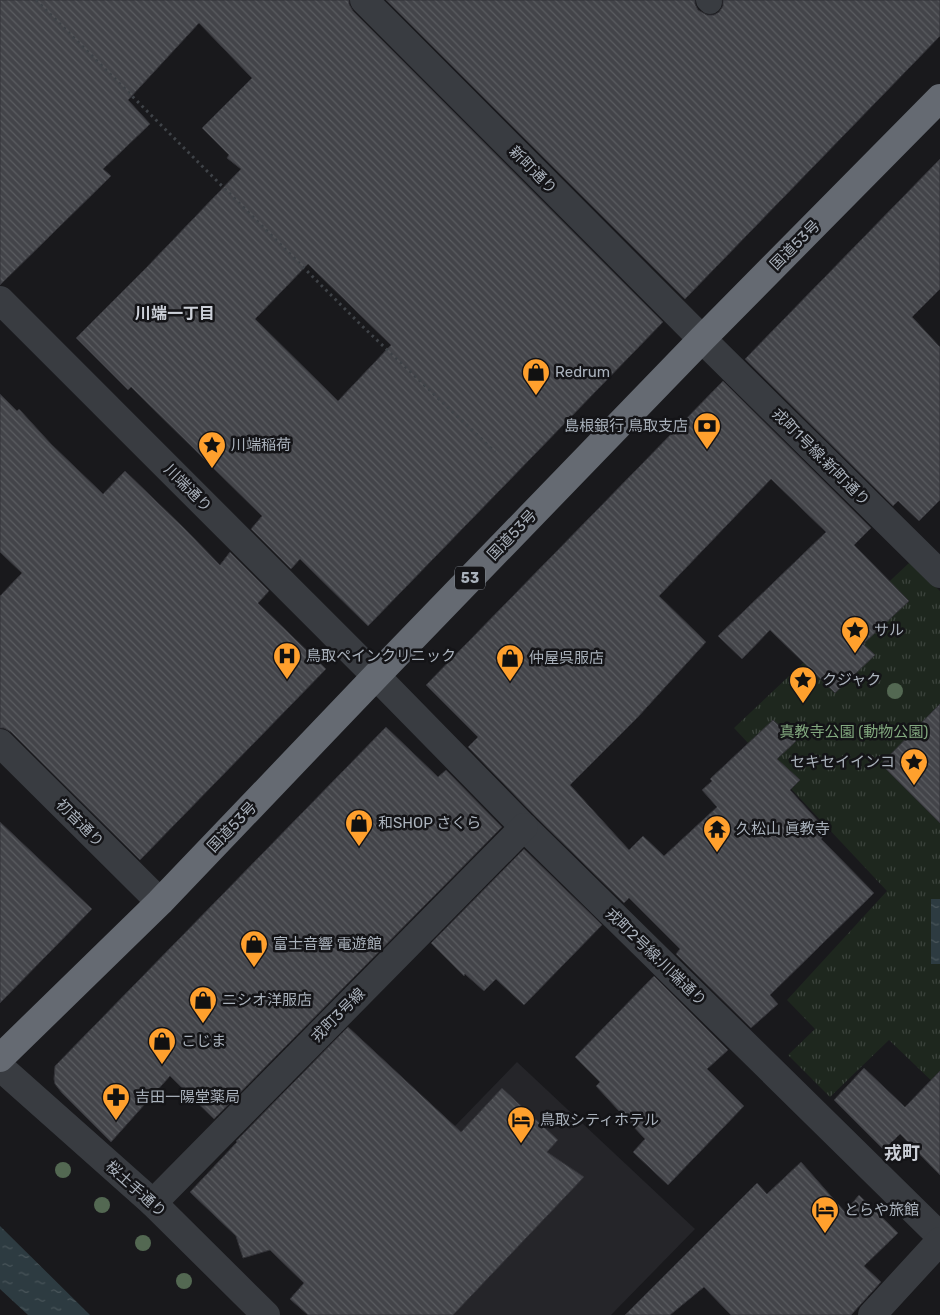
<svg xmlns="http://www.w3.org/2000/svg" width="940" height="1315" font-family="Rubik,'Noto Sans JP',sans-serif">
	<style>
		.built { fill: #252529 }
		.grass { fill: url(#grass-tufts) }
		.water { fill: url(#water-ripples) }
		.building { fill: url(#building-back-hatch); stroke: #333338; fill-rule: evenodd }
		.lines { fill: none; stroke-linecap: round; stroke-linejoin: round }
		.path { stroke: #3f4348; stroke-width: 3; stroke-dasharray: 2.5 4; stroke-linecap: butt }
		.lane { stroke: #393c41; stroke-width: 24 }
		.street { stroke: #393c41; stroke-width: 28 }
		.highway { stroke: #656a72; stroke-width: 28 }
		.tree { fill: #536852 }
		.labels { text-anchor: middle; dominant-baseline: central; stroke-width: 5; stroke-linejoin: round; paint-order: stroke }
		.shield { fill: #141417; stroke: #7d838a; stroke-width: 1 }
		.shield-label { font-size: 14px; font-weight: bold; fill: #aab2bc }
		.street-label { font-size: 15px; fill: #aab2bc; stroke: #141417 }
		.poi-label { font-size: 15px; fill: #aab2bc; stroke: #141417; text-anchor: start }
		.park-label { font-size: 15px; fill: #82a97f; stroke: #141417 }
		.neighbourhood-label { font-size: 16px; font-weight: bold; fill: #ccd0d8; stroke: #141417 }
		.quarter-label { font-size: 18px; font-weight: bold; fill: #ccd0d8; stroke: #141417 }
	</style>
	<defs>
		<pattern id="grass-tufts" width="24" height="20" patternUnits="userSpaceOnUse" patternTransform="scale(1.25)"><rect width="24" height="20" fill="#1e271e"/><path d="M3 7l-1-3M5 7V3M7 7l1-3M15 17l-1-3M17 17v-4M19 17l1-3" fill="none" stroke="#3c443d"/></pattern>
		<pattern id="water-ripples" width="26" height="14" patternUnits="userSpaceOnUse" patternTransform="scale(1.25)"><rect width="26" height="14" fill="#2d3b41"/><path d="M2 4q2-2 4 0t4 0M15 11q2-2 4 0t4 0" fill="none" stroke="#49555a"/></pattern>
		<pattern id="building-back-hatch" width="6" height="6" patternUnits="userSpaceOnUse" patternTransform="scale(1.25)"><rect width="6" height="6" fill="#434449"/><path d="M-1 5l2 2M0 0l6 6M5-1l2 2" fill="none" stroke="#5b5d61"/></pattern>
	</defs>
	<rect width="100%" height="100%" fill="#19191c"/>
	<polygon class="built" points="517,1062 695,1229 611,1315 356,1315 357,1227"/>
	<polygon class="grass" points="910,562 940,591 940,1089 889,1040 830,1097 788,1055 815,1029 787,1000 887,891 734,728"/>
	<g class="water">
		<rect x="931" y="899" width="9" height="65"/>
		<polygon points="0,1226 90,1315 28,1315 0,1289"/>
	</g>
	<g class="building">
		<path d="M 0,0 L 349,0 L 349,4 L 353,11 L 663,322 L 368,626 L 300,559 L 291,569 L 251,529 L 262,516 L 131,387 L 128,390 L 76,338 L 146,268 L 241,169 L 227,158 L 229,155 L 202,128 L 252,78 L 199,23 L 128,100 L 150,124 L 103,169 L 111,176 L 0,285 ZM 308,264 L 391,345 L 338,401 L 255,319 Z"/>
		<polygon points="386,0 695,0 695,4 698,10 707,15 714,15 719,12 723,6 723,0 940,0 940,36 685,299"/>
		<polygon points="940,159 940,289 912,317 940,347 940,500 919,521 898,501 893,506 745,359"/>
		<polygon points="723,381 871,528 854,545 909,601 863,644 875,655 835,693 770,630 742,659 718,636 826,532 771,479 659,596 706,642 637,718 570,785 629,850 643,836 664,856 717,807 702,790 712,781 710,779 773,720 796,741 777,759 800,780 790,790 828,832 821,839 874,893 770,995 778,1004 751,1028 676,954 680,949 629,898 624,903 535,816 468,747 478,737 426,685"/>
		<polygon points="0,394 17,411 19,409 51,444 103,494 125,471 184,528 220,565 230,552 269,591 258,603 326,669 140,860 11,732 4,728 0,728 0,596 22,573 0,552"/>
		<polygon points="940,704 940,823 881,764"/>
		<polygon points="386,727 438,777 446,770 502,827 214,1119 170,1076 111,1142 62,1093 55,1084 54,1079 55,1066"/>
		<polygon points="0,822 92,909 0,1003"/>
		<polygon points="524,849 602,925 524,1005 496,979 484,991 465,974 464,976 431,943"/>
		<polygon points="654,976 728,1050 707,1069 744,1106 668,1185 633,1152 645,1139 596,1086 600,1082 575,1057"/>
		<polygon points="348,1027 461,1132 502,1088 558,1140 547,1152 584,1177 453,1315 308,1315 290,1299 304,1283 270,1250 243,1258 236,1236 190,1192 237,1142 236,1141"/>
		<polygon points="864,1068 905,1107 940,1071 940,1175 900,1134 884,1150 834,1100"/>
		<polygon points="801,1162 845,1212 859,1195 898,1233 864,1266 881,1282 851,1315 731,1315 704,1287 670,1315 625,1315 757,1183 767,1194"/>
	</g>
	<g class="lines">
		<polyline class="path" points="36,0 361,325 495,452"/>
		<polyline class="lane" points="708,0 710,2"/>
		<g class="street">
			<polyline points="364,0 702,339 940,574"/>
			<polyline points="0,300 376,676 524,827 940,1236"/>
			<polyline points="0,743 160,902"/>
			<polyline points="0,1067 153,1203 266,1315"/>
			<polyline points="153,1203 524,827"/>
			<polyline points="872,1315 940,1241"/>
		</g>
		<polyline class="highway" points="0,1058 160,902 376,676 702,339 940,98"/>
	</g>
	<g class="tree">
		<circle cx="895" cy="691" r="8"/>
		<circle cx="63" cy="1170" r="8"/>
		<circle cx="102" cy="1205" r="8"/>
		<circle cx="143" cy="1243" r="8"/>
		<circle cx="184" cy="1281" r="8"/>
	</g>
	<defs>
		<g id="shop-pin" transform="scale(1.4375)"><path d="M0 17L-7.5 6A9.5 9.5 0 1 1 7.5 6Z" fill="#ffa02d" stroke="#141417"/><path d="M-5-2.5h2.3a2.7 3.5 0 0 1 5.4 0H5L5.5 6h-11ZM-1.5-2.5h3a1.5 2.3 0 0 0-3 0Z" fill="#111"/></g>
		<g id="bank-pin" transform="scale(1.4375)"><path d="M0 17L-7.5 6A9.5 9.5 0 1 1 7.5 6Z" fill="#ffa02d" stroke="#141417"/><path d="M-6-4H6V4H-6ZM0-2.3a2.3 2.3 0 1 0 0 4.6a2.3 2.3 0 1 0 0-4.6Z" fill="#111"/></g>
		<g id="sight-pin" transform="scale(1.4375)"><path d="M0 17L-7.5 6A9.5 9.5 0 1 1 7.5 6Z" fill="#ffa02d" stroke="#141417"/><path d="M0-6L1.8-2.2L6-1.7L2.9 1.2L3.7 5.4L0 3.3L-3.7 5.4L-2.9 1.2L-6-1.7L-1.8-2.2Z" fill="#111"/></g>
		<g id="hospital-pin" transform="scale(1.4375)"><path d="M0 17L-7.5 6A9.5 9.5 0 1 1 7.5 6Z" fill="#ffa02d" stroke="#141417"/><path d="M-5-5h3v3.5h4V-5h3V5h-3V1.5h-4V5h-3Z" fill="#111"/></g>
		<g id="temple-pin" transform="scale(1.4375)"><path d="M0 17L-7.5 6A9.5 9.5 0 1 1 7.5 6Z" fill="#ffa02d" stroke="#141417"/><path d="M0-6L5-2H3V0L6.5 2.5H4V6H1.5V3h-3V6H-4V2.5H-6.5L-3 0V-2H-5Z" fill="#111"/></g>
		<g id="pharmacy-pin" transform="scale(1.4375)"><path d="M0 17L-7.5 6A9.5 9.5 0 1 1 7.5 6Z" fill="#ffa02d" stroke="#141417"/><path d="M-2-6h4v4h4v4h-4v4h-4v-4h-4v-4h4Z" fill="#111"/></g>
		<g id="hotel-pin" transform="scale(1.4375)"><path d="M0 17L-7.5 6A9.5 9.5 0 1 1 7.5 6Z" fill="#ffa02d" stroke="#141417"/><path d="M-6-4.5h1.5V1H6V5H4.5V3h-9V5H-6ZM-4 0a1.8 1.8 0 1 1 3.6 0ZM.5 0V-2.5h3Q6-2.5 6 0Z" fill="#111"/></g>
	</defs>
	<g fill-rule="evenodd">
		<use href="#shop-pin" x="536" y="372"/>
		<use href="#bank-pin" x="707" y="426"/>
		<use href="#sight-pin" x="212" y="445"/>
		<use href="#sight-pin" x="855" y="630"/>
		<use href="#hospital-pin" x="287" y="656"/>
		<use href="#shop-pin" x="510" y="658"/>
		<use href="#sight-pin" x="803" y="680"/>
		<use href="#sight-pin" x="914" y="762"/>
		<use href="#shop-pin" x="359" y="823"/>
		<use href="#temple-pin" x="717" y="829"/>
		<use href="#shop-pin" x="254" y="944"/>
		<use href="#shop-pin" x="203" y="1000"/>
		<use href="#shop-pin" x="162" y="1041"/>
		<use href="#pharmacy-pin" x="116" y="1097"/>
		<use href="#hotel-pin" x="521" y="1120"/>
		<use href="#hotel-pin" x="825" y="1210"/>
	</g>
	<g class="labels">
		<rect class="shield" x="455" y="566.5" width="30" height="23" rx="4"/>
		<g class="shield-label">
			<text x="470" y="578">53</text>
		</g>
		<g class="street-label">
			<text transform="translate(533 170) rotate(45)">新町通り</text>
			<text transform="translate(795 245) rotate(-45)">国道53号</text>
			<text transform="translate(821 457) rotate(45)">戎町1号線;新町通り</text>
			<text transform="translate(188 488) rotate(45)">川端通り</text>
			<text transform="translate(512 535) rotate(-46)">国道53号</text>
			<text transform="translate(80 823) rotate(45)">初音通り</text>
			<text transform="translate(232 827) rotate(-46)">国道53号</text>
			<text transform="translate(656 957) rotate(44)">戎町2号線;川端通り</text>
			<text transform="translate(338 1015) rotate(-45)">戎町3号線</text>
			<text transform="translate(136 1189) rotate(42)">桜土手通り</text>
		</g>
		<g class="poi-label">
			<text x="555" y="372">Redrum</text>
			<text x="688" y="426" text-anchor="end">島根銀行 鳥取支店</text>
			<text x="231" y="445">川端稲荷</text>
			<text x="874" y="630">サル</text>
			<text x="306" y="656">鳥取ペインクリニック</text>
			<text x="529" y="658">仲屋呉服店</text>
			<text x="822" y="680">クジャク</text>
			<text x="895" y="762" text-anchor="end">セキセイインコ</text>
			<text x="378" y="823">和SHOP さくら</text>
			<text x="736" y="829">久松山 眞教寺</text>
			<text x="273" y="944">富士音響 電遊館</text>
			<text x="222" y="1000">ニシオ洋服店</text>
			<text x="181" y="1041">こじま</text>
			<text x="135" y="1097">吉田一陽堂薬局</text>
			<text x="540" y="1120">鳥取シティホテル</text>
			<text x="844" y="1210">とらや旅館</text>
		</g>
		<g class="park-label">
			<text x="854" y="732">真教寺公園 (動物公園)</text>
		</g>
		<g class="neighbourhood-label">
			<text x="175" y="313">川端一丁目</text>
		</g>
		<g class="quarter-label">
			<text x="902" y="1153">戎町</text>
		</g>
	</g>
</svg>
